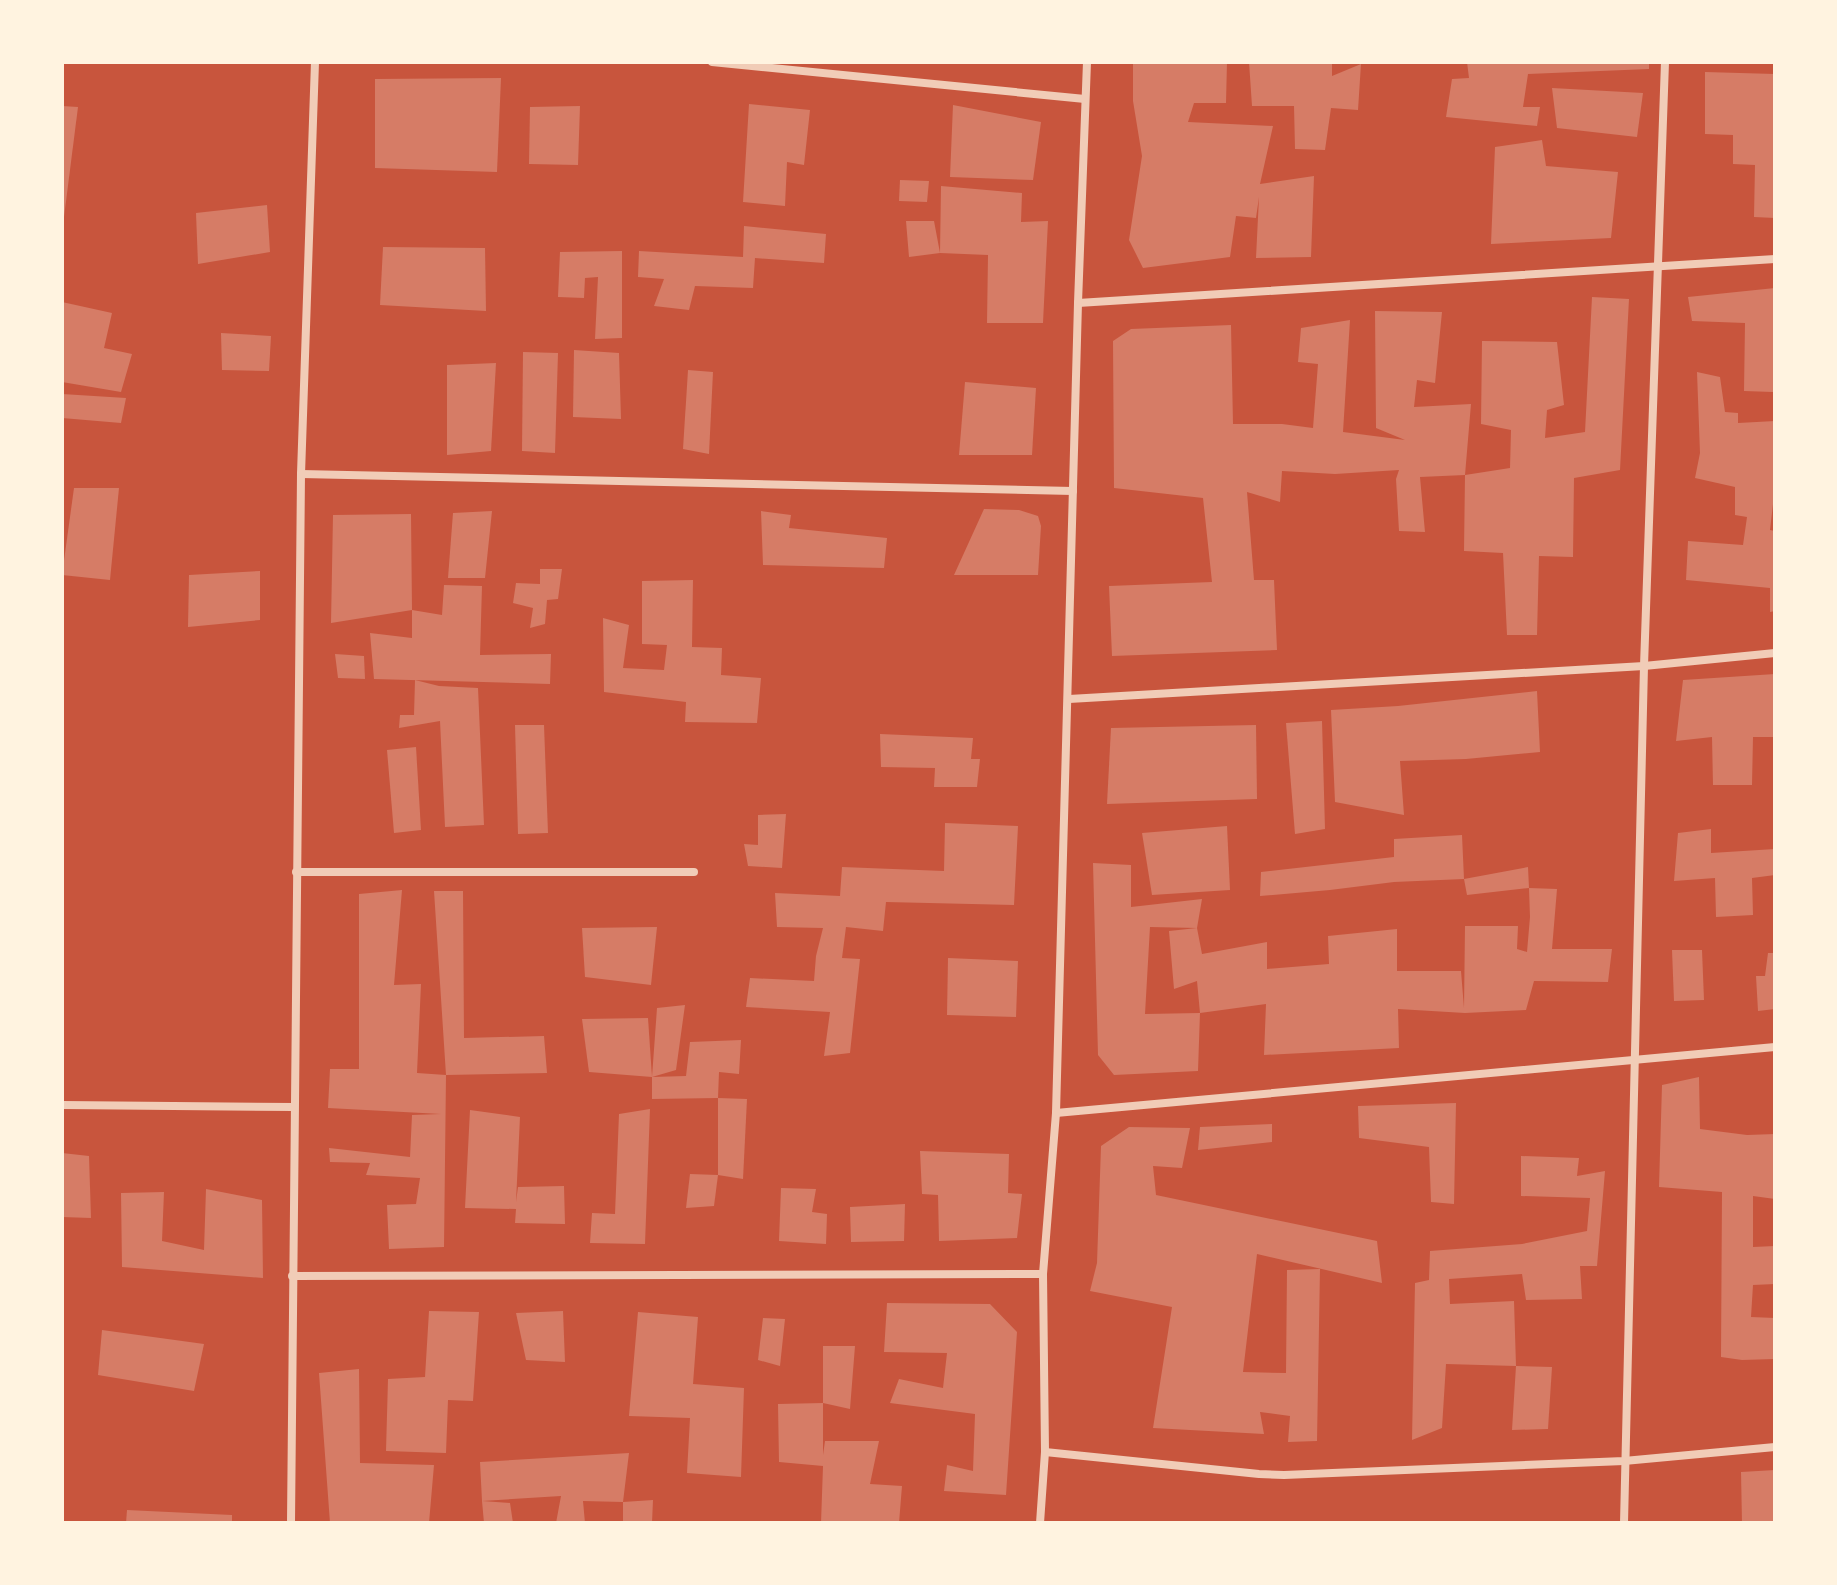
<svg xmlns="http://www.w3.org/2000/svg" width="1837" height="1585" font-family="'Nunito Sans',sans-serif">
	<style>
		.building { fill: #d67c66 }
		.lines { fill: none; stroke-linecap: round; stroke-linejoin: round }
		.minor { stroke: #f1ccb7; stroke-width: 8 }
	</style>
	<rect width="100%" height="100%" fill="#c8553d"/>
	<g class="building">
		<polygon points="1133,62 1227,62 1226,103 1194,103 1188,122 1273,126 1260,184 1314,176 1311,257 1256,258 1259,197 1256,218 1236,216 1230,257 1143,268 1129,240 1142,156 1133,101"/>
		<polygon points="1249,62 1332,62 1332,76 1361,64 1358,110 1331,108 1325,150 1295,149 1294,106 1252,106"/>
		<polygon points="1467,62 1649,62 1649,69 1528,74 1523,107 1540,107 1537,126 1446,117 1452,79 1469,78"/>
		<polygon points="1705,72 1775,74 1775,218 1754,217 1755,165 1733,164 1733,135 1705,134"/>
		<polygon points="501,78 497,172 375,168 375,79"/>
		<polygon points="1552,88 1643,93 1637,137 1557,128"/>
		<polygon points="749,104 810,110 804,165 787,162 785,206 743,202"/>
		<polygon points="953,105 1041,122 1033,180 950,177"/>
		<polygon points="62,106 78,107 64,217 62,217"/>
		<polygon points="580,106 578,165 529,164 530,107"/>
		<polygon points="1542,140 1546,166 1618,172 1611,238 1491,244 1495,147"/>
		<polygon points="900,180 929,181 927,202 899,201"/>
		<polygon points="941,186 1022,193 1021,222 1048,221 1043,323 987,323 988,255 940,253"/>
		<polygon points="267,205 270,252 198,264 196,213"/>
		<polygon points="906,221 934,221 940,253 909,257"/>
		<polygon points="744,226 826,234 824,263 755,258 753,288 695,286 689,310 654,306 664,279 638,277 639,251 743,257"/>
		<polygon points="383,247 485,248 486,311 380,305"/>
		<polygon points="622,251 622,338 595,339 598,277 585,278 584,298 558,297 560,252"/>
		<polygon points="1775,288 1773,392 1744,391 1745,323 1692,321 1688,297"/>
		<polygon points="1592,297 1629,299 1620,470 1574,478 1573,557 1539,556 1537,635 1507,635 1503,553 1464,551 1465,475 1510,468 1511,430 1481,424 1482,341 1557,342 1564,405 1547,410 1545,438 1585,432"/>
		<polygon points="62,302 112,313 104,348 132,354 121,392 62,382"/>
		<polygon points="1375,311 1442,312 1435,383 1417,380 1414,407 1471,404 1465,475 1420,477 1425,532 1399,531 1396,479 1399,470 1335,474 1282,471 1280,502 1247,492 1254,580 1274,580 1277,650 1112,656 1109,586 1212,582 1203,498 1114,488 1113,341 1131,329 1231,325 1233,424 1282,424 1313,428 1318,364 1298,362 1301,328 1350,320 1343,432 1405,440 1376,428"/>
		<polygon points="221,333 271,336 269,371 222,370"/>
		<polygon points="574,350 619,353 621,419 573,417"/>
		<polygon points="523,352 558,353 555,453 522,451"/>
		<polygon points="496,363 491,451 447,455 447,365"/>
		<polygon points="688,370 713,372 709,454 683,449"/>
		<polygon points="1697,372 1720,377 1725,412 1738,413 1738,423 1775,421 1775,487 1770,530 1775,531 1775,611 1770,612 1770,588 1686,580 1688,541 1743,545 1747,517 1735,515 1735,487 1695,478 1700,453"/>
		<polygon points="965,382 1036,388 1032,455 959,455"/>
		<polygon points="62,394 126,398 121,423 62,418"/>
		<polygon points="74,488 119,488 110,580 62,575"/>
		<polygon points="984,509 1019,510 1038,516 1041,526 1038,575 954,575"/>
		<polygon points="492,511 485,578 448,578 453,513"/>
		<polygon points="761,511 791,515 789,528 887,538 884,568 763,565"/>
		<polygon points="411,514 412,610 442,615 444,585 482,586 480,655 551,654 550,684 374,679 370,633 412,638 412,610 331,623 333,515"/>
		<polygon points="540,569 562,569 558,599 547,600 545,624 530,628 533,608 513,603 516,583 540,584"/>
		<polygon points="260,571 260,620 188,627 189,575"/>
		<polygon points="693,580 692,647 722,648 721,675 761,678 757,723 685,722 686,702 604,692 603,618 629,625 623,668 664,670 667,645 642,644 642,581"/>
		<polygon points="335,654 364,656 365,679 338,678"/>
		<polygon points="1775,674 1775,737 1753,737 1752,785 1713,785 1712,737 1676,741 1683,680"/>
		<polygon points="415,680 439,686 478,688 484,825 445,827 440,721 399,728 400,715 414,715"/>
		<polygon points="1537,691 1540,752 1466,759 1400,761 1404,815 1335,802 1331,710 1398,706"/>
		<polygon points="1322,721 1325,829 1295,834 1286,723"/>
		<polygon points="515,725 544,725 548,833 518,834"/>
		<polygon points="1256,725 1257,799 1107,804 1111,728"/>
		<polygon points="880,734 973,738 971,759 980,759 977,787 934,787 935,768 881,767"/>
		<polygon points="416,747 421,830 394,833 387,750"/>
		<polygon points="786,814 782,868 748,866 744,844 758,845 758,815"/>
		<polygon points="945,823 1018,826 1014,905 886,902 883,931 846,927 842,958 860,959 850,1053 824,1056 830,1012 746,1007 750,978 814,981 816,956 823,928 777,927 775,893 840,896 842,867 944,871"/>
		<polygon points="1227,826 1230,890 1152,895 1142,833"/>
		<polygon points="1711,829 1711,853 1775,849 1775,875 1752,878 1753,915 1716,917 1715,878 1674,881 1678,833"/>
		<polygon points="1462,835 1464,879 1528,867 1529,888 1467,895 1464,879 1394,882 1330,890 1260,896 1261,872 1394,857 1394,839"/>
		<polygon points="1093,863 1131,865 1131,907 1202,899 1197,928 1202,954 1267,942 1267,969 1329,964 1328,936 1397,929 1397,971 1461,971 1464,1008 1465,926 1518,926 1517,949 1527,952 1530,917 1529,888 1557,889 1552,949 1612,949 1608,982 1534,981 1526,1010 1465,1013 1398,1009 1399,1048 1264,1055 1266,1004 1200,1013 1197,981 1174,989 1169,931 1197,928 1150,927 1145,1014 1200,1013 1198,1071 1114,1075 1098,1055"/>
		<polygon points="402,890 394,985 421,984 417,1073 446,1075 434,891 463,891 464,1038 544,1036 547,1073 446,1075 444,1247 389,1249 387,1205 416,1204 420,1178 366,1175 370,1163 330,1162 329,1148 410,1157 412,1115 441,1114 328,1108 330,1069 359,1069 359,894"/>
		<polygon points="657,927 651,985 585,977 582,928"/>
		<polygon points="1672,950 1702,950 1704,1000 1674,1001"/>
		<polygon points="1768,953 1775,953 1775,1009 1758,1011 1756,976 1765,976"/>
		<polygon points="948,958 1018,961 1016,1017 947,1015"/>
		<polygon points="685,1005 676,1070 652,1077 686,1076 690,1042 741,1040 739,1074 719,1072 718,1098 652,1099 652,1077 657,1008"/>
		<polygon points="648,1018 652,1077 589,1072 582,1019"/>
		<polygon points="1699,1077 1700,1129 1747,1135 1775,1134 1775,1199 1753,1196 1753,1247 1775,1246 1775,1284 1753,1285 1751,1317 1775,1318 1775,1359 1742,1360 1721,1357 1722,1192 1659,1187 1662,1085"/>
		<polygon points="718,1098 747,1099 743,1179 718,1175"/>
		<polygon points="1456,1103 1454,1204 1431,1202 1429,1147 1359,1138 1358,1106"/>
		<polygon points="650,1109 645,1244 590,1243 592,1213 615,1214 619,1114"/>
		<polygon points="470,1110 520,1117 516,1202 518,1187 564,1186 565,1224 515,1223 516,1209 465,1208"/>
		<polygon points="1272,1124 1272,1142 1198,1150 1200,1127"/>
		<polygon points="1129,1127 1190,1128 1182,1168 1153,1166 1156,1195 1377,1241 1382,1283 1257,1254 1243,1372 1286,1373 1287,1270 1320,1269 1317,1441 1288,1442 1290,1416 1260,1412 1264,1434 1153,1428 1172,1307 1090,1291 1097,1263 1101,1146"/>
		<polygon points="920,1151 1009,1154 1008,1193 1022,1194 1017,1238 939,1241 938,1195 922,1194"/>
		<polygon points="62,1153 89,1156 91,1218 62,1217"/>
		<polygon points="1521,1156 1579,1158 1577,1176 1605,1171 1597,1266 1580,1266 1582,1299 1526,1300 1522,1274 1449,1279 1450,1304 1514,1301 1516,1366 1446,1364 1442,1428 1412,1440 1415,1283 1429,1280 1430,1251 1522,1244 1587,1231 1590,1198 1521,1196"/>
		<polygon points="690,1174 718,1175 714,1206 686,1208"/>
		<polygon points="781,1188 816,1189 812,1212 827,1214 826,1244 779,1241"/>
		<polygon points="206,1189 262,1200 263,1278 122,1267 121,1193 164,1192 162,1241 204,1250"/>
		<polygon points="905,1204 904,1241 851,1242 850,1207"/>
		<polygon points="887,1303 990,1304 1017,1332 1006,1495 944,1491 947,1465 973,1471 975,1414 890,1403 899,1379 943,1388 947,1353 884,1352"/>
		<polygon points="429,1311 479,1312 473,1401 448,1400 446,1453 386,1451 388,1379 425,1377"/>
		<polygon points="563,1311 565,1362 526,1360 516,1313"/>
		<polygon points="638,1312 698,1317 693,1384 744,1388 741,1477 687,1473 690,1418 629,1416"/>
		<polygon points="763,1318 785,1319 780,1366 758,1360"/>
		<polygon points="102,1330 204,1344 194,1391 98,1375"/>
		<polygon points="823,1346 855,1346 850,1409 823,1403 823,1455 825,1441 879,1441 870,1484 902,1486 899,1523 821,1523 823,1466 779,1462 778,1404 823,1403"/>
		<polygon points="1516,1366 1552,1367 1548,1429 1512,1430"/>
		<polygon points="359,1369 360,1463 434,1465 429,1523 330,1523 319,1373"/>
		<polygon points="629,1453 623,1502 653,1500 652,1523 623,1523 623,1502 583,1501 585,1523 556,1523 561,1496 482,1501 480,1462"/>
		<polygon points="1775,1470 1775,1523 1742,1523 1741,1472"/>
		<polygon points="482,1501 510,1503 513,1523 484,1523"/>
		<polygon points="127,1510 232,1515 232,1523 126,1523"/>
	</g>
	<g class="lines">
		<g class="minor">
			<polyline points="712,62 1085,99"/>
			<polyline points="1078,303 1775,259"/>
			<polyline points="301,474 1073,491"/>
			<polyline points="1069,699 1644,666 1775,653"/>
			<polyline points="296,872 694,872"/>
			<polyline points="62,1105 294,1107"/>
			<polyline points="1056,1113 1775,1047"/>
			<polyline points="292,1276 1043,1274"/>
			<polyline points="1045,1452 1259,1474 1284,1475 1624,1461 1775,1447"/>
			<polyline points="291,1523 301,474 315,62"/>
			<polyline points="1040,1523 1045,1452 1043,1274 1056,1113 1078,303 1087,62"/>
			<polyline points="1624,1523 1644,666 1665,62"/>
		</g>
	</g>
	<rect width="1837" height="1585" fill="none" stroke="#fff3e0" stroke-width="128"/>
</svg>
